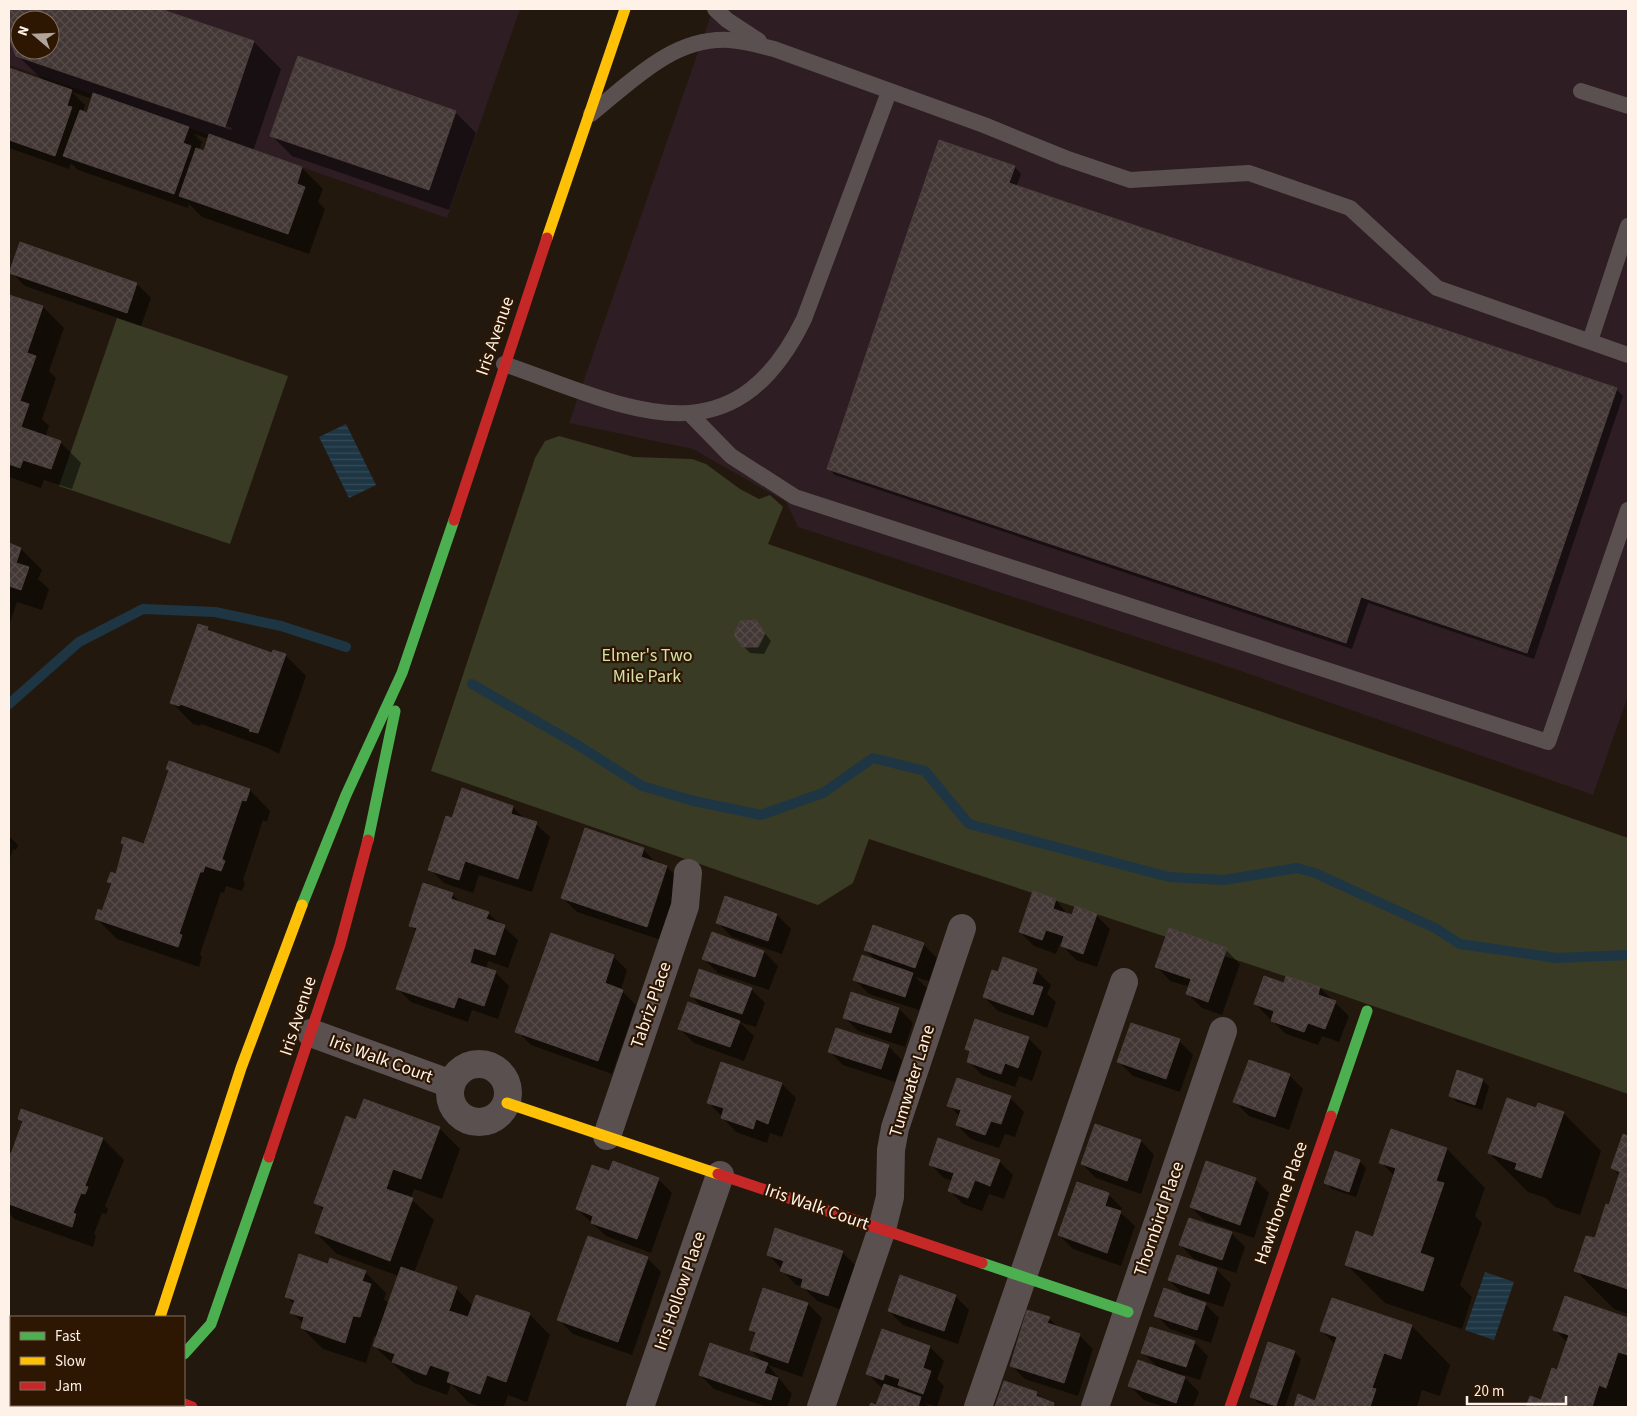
<svg xmlns="http://www.w3.org/2000/svg" width="1637" height="1416" font-family="'Source Sans 3',sans-serif">
	<style>
		.commercial { fill: #2e1d23; fill-rule: evenodd }
		.park { fill: #393b25 }
		.water { fill: url(#water-rules) }
		.shadow { fill: #0007; fill-rule: evenodd }
		.lines { fill: none; stroke-linecap: round; stroke-linejoin: round }
		.stream { stroke: #1e3644; stroke-width: 10 }
		.building { fill: url(#building-cross-hatch); stroke: #4a3f3d; fill-rule: evenodd }
		.lane { stroke: #5b5050; stroke-width: 16 }
		.street { stroke: #5b5050; stroke-width: 28 }
		.fast { stroke: #4caf50; stroke-width: 11 }
		.slow { stroke: #ffc107; stroke-width: 11 }
		.jam { stroke: #c62828; stroke-width: 11 }
		.labels { text-anchor: middle; dominant-baseline: central; stroke-width: 4.5; stroke-linejoin: round; paint-order: stroke }
		.street-label { font-size: 18px; fill: #fef1e7; stroke: #2d1703 }
		.park-label { font-size: 18px; fill: #d5e0a8; stroke: #2d1703 }
	</style>
	<defs>
		<pattern id="water-rules" width="6" height="5" patternUnits="userSpaceOnUse" patternTransform="scale(1.25)"><rect width="6" height="5" fill="#1e3644"/><path d="M0 2.5h6" fill="none" stroke="#344a56"/></pattern>
		<pattern id="building-cross-hatch" width="8" height="8" patternUnits="userSpaceOnUse" patternTransform="scale(1.25)"><rect width="8" height="8" fill="#433836"/><path d="M0 0l8 8M0 8l8-8" fill="none" stroke="#564c49"/></pattern>
	</defs>
	<rect width="100%" height="100%" fill="#23180d"/>
	<g class="commercial">
		<path d="M 9,9 L 520,9 L 447,218 L 9,65 ZM 20,20 L 50,20 L 50,50 L 20,50 Z"/>
		<polygon points="713,9 1628,9 1628,696 1593,795 1229,667 798,527 786,502 693,449 569,423"/>
	</g>
	<g class="park">
		<polygon points="117,318 288,376 230,544 59,486"/>
		<polygon points="559,436 634,457 692,459 706,464 740,489 759,499 770,495 783,507 768,544 1474,784 1628,838 1628,1094 1321,988 869,839 853,883 818,905 431,771 535,458 545,441"/>
	</g>
	<g class="water">
		<polygon points="346,424 376,485 349,498 319,437"/>
		<polygon points="1485,1272 1514,1282 1494,1340 1465,1330"/>
	</g>
	<g class="shadow">
		<path d="M 9,9 L 157,9 L 254,42 L 281,69 L 253,151 L 302,168 L 323,189 L 318,202 L 325,209 L 309,254 L 202,217 L 189,204 L 188,208 L 78,170 L 71,163 L 69,169 L 9,148 L 9,69 L 44,81 L 17,55 L 9,35 ZM 20,20 L 50,20 L 50,50 L 20,50 ZM 34,60 L 232,128 L 231,130 L 34,63 ZM 72,92 L 93,99 L 88,114 L 83,112 L 85,105 ZM 194,134 L 209,139 L 204,153 L 199,151 L 202,142 Z"/>
		<polygon points="455,112 476,133 449,210 292,156 271,135"/>
		<polygon points="939,142 1015,167 1021,174 1016,187 1616,389 1623,396 1534,659 1368,603 1352,649 835,475 829,469"/>
		<polygon points="20,244 137,284 151,298 141,326 25,286 11,272"/>
		<polygon points="9,296 43,307 64,328 49,371 56,378 42,419 49,426 45,437 60,442 81,463 72,489 44,480 41,488 9,477"/>
		<polygon points="9,545 21,549 42,570 38,579 49,589 42,610 17,602 9,625"/>
		<polygon points="755,621 771,641 764,654 750,653 743,646"/>
		<polygon points="207,628 212,633 273,655 285,655 306,676 279,754 268,748 201,724 200,726 193,724 172,703"/>
		<polygon points="168,769 250,790 270,811 267,822 263,820 243,880 245,883 242,891 226,886 224,893 221,892 200,954 202,957 199,967 117,939 96,918 103,912 112,885 109,881 117,875 125,846 122,843 145,845 170,771"/>
		<polygon points="513,807 526,820 536,824 550,837 532,892 479,875 473,893 444,883 430,869 453,820"/>
		<polygon points="9,836 18,845 16,850 13,849 9,861"/>
		<polygon points="643,849 657,864 667,867 681,881 661,940 577,912 563,898"/>
		<polygon points="1034,893 1056,900 1069,916 1096,915 1110,929 1097,967 1076,960 1060,943 1056,954 1034,946 1020,932"/>
		<polygon points="452,894 462,904 488,913 518,940 508,968 488,961 486,969 495,972 509,986 498,1019 472,1010 468,1022 411,1002 397,988 417,932 410,925"/>
		<polygon points="726,898 777,915 791,929 782,954 732,937 718,923"/>
		<polygon points="923,944 937,958 929,981 915,977 927,988 919,1010 869,994 855,980 878,962 865,950"/>
		<polygon points="1226,950 1240,964 1222,1015 1202,1008 1188,994 1190,987 1170,981 1157,967"/>
		<polygon points="764,952 778,966 769,990 718,973 704,959"/>
		<polygon points="613,956 627,970 621,990 636,1005 612,1074 531,1045 517,1031"/>
		<polygon points="1004,959 1037,971 1051,985 1047,994 1056,1002 1047,1028 998,1011 984,997 999,973"/>
		<polygon points="1287,977 1320,988 1349,1016 1339,1042 1322,1036 1318,1045 1286,1034 1255,1004 1285,984"/>
		<polygon points="751,989 765,1003 756,1027 739,1022 754,1036 744,1061 694,1043 680,1029 705,1010 691,996"/>
		<polygon points="899,1009 913,1023 905,1047 858,1031 844,1017"/>
		<polygon points="1028,1038 1042,1052 1032,1081 1019,1076 1015,1087 982,1075 968,1061 971,1053 966,1049"/>
		<polygon points="1179,1041 1193,1055 1180,1092 1133,1076 1119,1062"/>
		<polygon points="888,1046 902,1060 895,1082 843,1065 829,1051"/>
		<polygon points="722,1064 782,1084 796,1098 782,1137 770,1133 767,1143 736,1132 708,1102"/>
		<polygon points="1289,1075 1303,1089 1289,1130 1249,1116 1235,1102"/>
		<polygon points="1483,1080 1489,1087 1482,1110 1457,1102 1450,1095"/>
		<polygon points="1010,1098 1024,1112 1015,1137 1005,1134 999,1148 971,1139 957,1125 960,1117 949,1105"/>
		<polygon points="22,1110 103,1139 124,1160 105,1206 108,1209 106,1214 102,1213 94,1234 96,1236 93,1247 14,1219 9,1213 9,1155 11,1155 23,1123 19,1119"/>
		<polygon points="1537,1110 1563,1113 1601,1151 1580,1215 1555,1207 1546,1198 1528,1192 1489,1153"/>
		<polygon points="357,1121 439,1128 460,1149 442,1199 414,1189 411,1199 434,1220 414,1273 456,1288 473,1306 529,1314 550,1335 527,1402 508,1395 504,1407 482,1407 469,1403 451,1384 447,1395 414,1383 374,1346 378,1337 374,1336 366,1363 323,1349 302,1328 304,1324 292,1312 294,1304 286,1296 329,1266 365,1272 386,1293 384,1299 389,1304 399,1276 337,1254 316,1233 324,1211 316,1203"/>
		<polygon points="1392,1130 1447,1149 1485,1188 1475,1216 1482,1223 1460,1285 1472,1297 1462,1329 1385,1303 1346,1264 1374,1238 1395,1177 1381,1162"/>
		<polygon points="1624,1136 1628,1137 1628,1314 1614,1309 1575,1270 1596,1240 1620,1176 1612,1168"/>
		<polygon points="1141,1141 1154,1155 1141,1194 1096,1178 1082,1164"/>
		<polygon points="999,1161 1013,1175 1004,1199 989,1194 982,1211 963,1204 949,1190 952,1181 944,1178 930,1164"/>
		<polygon points="1359,1161 1366,1168 1356,1197 1332,1189 1325,1182"/>
		<polygon points="610,1173 658,1179 672,1193 651,1253 606,1236 577,1209"/>
		<polygon points="1255,1179 1269,1193 1254,1238 1205,1221 1191,1207"/>
		<polygon points="1108,1194 1122,1208 1121,1213 1135,1226 1121,1266 1073,1249 1059,1235"/>
		<polygon points="1231,1233 1245,1247 1236,1273 1194,1259 1180,1245"/>
		<polygon points="842,1252 856,1266 842,1310 817,1301 803,1287 796,1285 768,1254"/>
		<polygon points="1178,1256 1217,1270 1231,1284 1223,1307 1183,1294 1169,1280"/>
		<polygon points="647,1258 661,1272 632,1355 573,1334 559,1320"/>
		<polygon points="764,1290 808,1304 822,1318 802,1377 768,1365 792,1394 787,1407 767,1407 714,1389 700,1375 764,1363 751,1350 756,1335 751,1330"/>
		<polygon points="955,1296 969,1310 958,1344 903,1325 889,1311"/>
		<polygon points="1566,1298 1628,1319 1628,1407 1527,1407 1530,1398 1542,1402 1558,1372 1568,1343 1555,1330"/>
		<polygon points="1332,1300 1412,1326 1450,1365 1440,1396 1422,1390 1417,1407 1295,1407 1299,1396 1316,1402 1336,1345 1322,1331"/>
		<polygon points="1205,1304 1219,1318 1211,1343 1170,1329 1156,1315"/>
		<polygon points="1049,1318 1059,1329 1079,1335 1093,1349 1078,1396 1025,1379 1011,1365"/>
		<polygon points="1194,1342 1208,1356 1200,1380 1181,1374 1199,1392 1193,1407 1164,1407 1144,1400 1130,1386 1159,1369 1143,1352"/>
		<path d="M 930,1347 L 944,1361 L 937,1379 L 944,1386 L 937,1407 L 925,1403 L 930,1407 L 871,1407 L 871,1405 L 877,1407 L 883,1389 L 868,1374 ZM 899,1387 L 903,1388 L 909,1394 L 898,1390 Z"/>
		<polygon points="1294,1352 1301,1359 1285,1407 1270,1407 1258,1403 1251,1396"/>
		<polygon points="1005,1383 1037,1394 1044,1400 1057,1407 997,1407"/>
	</g>
	<g class="lines">
		<g class="stream">
			<polyline points="472,684 576,744 642,786 694,801 761,815 823,793 873,758 925,771 969,824 1169,877 1224,880 1297,868 1315,873 1435,928 1460,944 1557,958 1628,955"/>
			<polyline points="9,704 79,642 143,609 215,612 281,626 346,647"/>
		</g>
	</g>
	<g class="building">
		<path d="M 9,9 L 160,9 L 254,41 L 225,127 L 16,56 L 9,38 ZM 20,20 L 50,20 L 50,50 L 20,50 Z"/>
		<polygon points="298,56 456,111 429,190 270,136"/>
		<polygon points="9,68 72,90 67,106 72,107 55,156 9,140"/>
		<polygon points="93,93 189,127 183,143 191,146 174,194 63,156 80,110 87,113"/>
		<polygon points="209,134 302,167 297,184 305,187 288,234 179,196 196,148 204,151"/>
		<polygon points="939,140 1015,166 1009,183 1617,388 1527,653 1361,597 1346,643 827,469"/>
		<polygon points="20,242 137,283 127,313 9,273"/>
		<polygon points="9,295 43,306 27,353 36,356 20,401 29,404 21,427 61,441 51,469 23,460 20,468 9,464"/>
		<polygon points="9,543 21,548 16,563 29,567 21,590 9,586"/>
		<polygon points="756,620 765,633 758,647 742,647 734,635 740,621"/>
		<polygon points="198,624 208,627 207,630 272,653 273,650 286,654 258,733 249,731 250,729 180,704 179,706 170,703"/>
		<polygon points="169,761 250,789 246,801 242,800 222,859 225,861 221,871 205,866 203,872 200,872 179,934 182,935 178,947 95,919 98,909 102,911 112,883 107,882 111,872 116,874 124,844 121,843 123,837 144,844 169,770 166,769"/>
		<polygon points="462,788 513,806 511,814 537,822 518,879 465,861 459,880 428,870 446,816 452,818"/>
		<polygon points="585,828 644,848 641,857 667,866 647,927 561,898"/>
		<polygon points="423,883 453,893 451,899 489,912 486,919 505,925 495,955 474,948 470,963 496,971 484,1006 458,997 454,1008 396,989 417,928 409,926"/>
		<polygon points="1033,891 1056,899 1053,909 1072,915 1075,906 1097,914 1083,954 1061,946 1064,936 1046,930 1042,940 1019,932"/>
		<polygon points="725,896 777,914 768,941 716,923"/>
		<polygon points="873,925 924,943 915,968 864,950"/>
		<polygon points="1169,928 1227,948 1208,1002 1186,994 1191,979 1155,967"/>
		<polygon points="712,932 764,951 755,977 702,959"/>
		<polygon points="551,933 614,955 605,983 623,990 598,1061 515,1032"/>
		<polygon points="862,955 913,973 905,997 853,980"/>
		<polygon points="1003,957 1037,969 1032,984 1043,987 1033,1015 983,997 992,970 998,972"/>
		<polygon points="699,969 752,988 742,1014 690,996"/>
		<polygon points="1264,976 1284,983 1286,976 1320,987 1318,995 1336,1001 1325,1029 1308,1023 1304,1032 1271,1021 1274,1011 1254,1004"/>
		<polygon points="851,992 899,1008 891,1033 843,1018"/>
		<polygon points="688,1002 740,1021 730,1047 678,1029"/>
		<polygon points="975,1019 1029,1037 1018,1068 1005,1063 1001,1074 967,1062 970,1051 965,1049"/>
		<polygon points="1131,1023 1180,1039 1166,1079 1117,1062"/>
		<polygon points="836,1028 889,1045 881,1069 828,1052"/>
		<polygon points="1249,1060 1290,1074 1275,1117 1233,1102"/>
		<polygon points="721,1062 782,1083 768,1124 756,1119 753,1129 721,1118 724,1108 707,1103"/>
		<polygon points="1457,1070 1483,1079 1475,1105 1449,1096"/>
		<polygon points="957,1078 1011,1096 1001,1124 991,1121 985,1135 956,1125 961,1110 947,1106"/>
		<polygon points="1507,1098 1536,1108 1538,1103 1564,1112 1541,1178 1515,1169 1517,1163 1488,1153"/>
		<polygon points="364,1099 440,1127 421,1179 393,1169 386,1189 413,1198 390,1261 315,1233 324,1207 314,1203 346,1116 356,1120"/>
		<polygon points="21,1109 103,1138 85,1186 88,1187 85,1194 81,1193 73,1213 76,1214 72,1227 9,1204 9,1153 11,1154 23,1121 18,1119"/>
		<polygon points="1095,1124 1141,1140 1127,1181 1081,1164"/>
		<polygon points="1391,1129 1447,1148 1436,1181 1444,1183 1420,1253 1434,1258 1423,1291 1345,1265 1356,1231 1373,1237 1396,1168 1379,1163"/>
		<polygon points="1623,1134 1628,1136 1628,1289 1574,1271 1586,1236 1595,1238 1606,1204 1609,1205 1620,1172 1611,1168"/>
		<polygon points="938,1138 1000,1160 990,1186 975,1180 968,1198 948,1191 954,1173 929,1165"/>
		<polygon points="1335,1151 1360,1160 1349,1192 1324,1183"/>
		<polygon points="613,1161 659,1178 637,1239 591,1223 593,1216 576,1209 592,1165 609,1171"/>
		<polygon points="1206,1161 1256,1178 1240,1225 1190,1207"/>
		<polygon points="1077,1182 1109,1193 1105,1206 1121,1211 1107,1253 1058,1235"/>
		<polygon points="1189,1218 1232,1232 1222,1260 1179,1245"/>
		<polygon points="775,1228 843,1251 828,1296 801,1287 803,1279 780,1271 784,1261 767,1255"/>
		<polygon points="588,1236 648,1257 618,1342 557,1320"/>
		<polygon points="299,1254 328,1264 330,1258 366,1271 362,1281 371,1284 360,1317 353,1316 345,1343 301,1328 304,1317 290,1313 295,1300 285,1297"/>
		<polygon points="1177,1255 1217,1268 1209,1294 1168,1280"/>
		<polygon points="401,1267 457,1287 449,1311 468,1317 476,1295 530,1313 506,1382 487,1375 480,1394 447,1382 450,1372 430,1365 426,1375 392,1362 395,1354 373,1346"/>
		<polygon points="900,1275 956,1295 944,1331 888,1311"/>
		<polygon points="763,1288 808,1303 788,1363 750,1350 756,1332 749,1330"/>
		<polygon points="1164,1288 1206,1303 1197,1330 1154,1316"/>
		<polygon points="1565,1296 1628,1318 1628,1355 1618,1352 1606,1388 1599,1385 1592,1407 1526,1407 1530,1396 1541,1400 1552,1368 1557,1370 1569,1335 1553,1330"/>
		<polygon points="1332,1298 1412,1325 1401,1359 1384,1353 1372,1388 1376,1389 1370,1407 1294,1407 1298,1394 1315,1401 1337,1337 1320,1331"/>
		<polygon points="1027,1310 1050,1317 1047,1323 1080,1334 1064,1383 1010,1366"/>
		<polygon points="1150,1327 1195,1341 1186,1367 1141,1353"/>
		<polygon points="882,1329 930,1346 923,1368 931,1371 923,1394 898,1385 900,1379 885,1374 883,1380 866,1374"/>
		<polygon points="1268,1342 1295,1351 1276,1406 1250,1397"/>
		<polygon points="710,1343 768,1363 764,1373 778,1378 771,1400 699,1375"/>
		<polygon points="1138,1360 1185,1377 1176,1403 1128,1386"/>
		<polygon points="1004,1381 1037,1392 1036,1396 1054,1403 1053,1407 995,1407"/>
		<polygon points="884,1384 921,1397 918,1407 869,1407 871,1403 876,1405"/>
	</g>
	<g class="lines">
		<g class="lane">
			<polyline points="715,9 727,20 759,41"/>
			<polyline points="1581,91 1628,106"/>
			<path d="M 591,114 C 632,81 673,37 729,40 C 744,41 759,45 774,49 L 984,125 L 1065,158 L 1130,180 L 1249,173 L 1350,208 L 1437,288 L 1628,355"/>
			<polyline points="1590,341 1628,226"/>
			<path d="M 504,364 C 624,405 731,469 804,319 L 889,92"/>
			<polyline points="690,414 731,456 795,497 1548,742 1628,510"/>
		</g>
		<g class="street">
			<polyline points="311,1033 451,1084"/>
			<circle cx="479" cy="1093" r="29"/>
			<polyline points="607,1136 685,906 688,873"/>
			<polyline points="640,1407 720,1175"/>
			<polyline points="821,1407 882,1229 890,1197 891,1150 895,1128 962,928"/>
			<polyline points="978,1407 1124,982"/>
			<polyline points="1095,1407 1223,1031"/>
		</g>
		<g class="fast">
			<polyline points="368,840 395,711"/>
			<polyline points="302,905 346,795 402,673 454,520"/>
			<polyline points="1331,1116 1367,1011"/>
			<polyline points="982,1263 1128,1312"/>
			<polyline points="9,1341 11,1342"/>
			<polyline points="184,1354 211,1324 269,1157"/>
		</g>
		<g class="slow">
			<polyline points="547,238 625,9"/>
			<polyline points="507,1103 718,1174"/>
			<polyline points="160,1317 241,1068 302,905"/>
			<polyline points="144,1407 145,1405"/>
		</g>
		<g class="jam">
			<polyline points="454,520 547,238"/>
			<polyline points="269,1157 340,945 368,840"/>
			<polyline points="718,1174 982,1263"/>
			<polyline points="184,1404 192,1407"/>
			<polyline points="1230,1407 1331,1116"/>
		</g>
	</g>
	<g class="labels">
		<g class="street-label">
			<text transform="translate(495 336) rotate(-71)">Iris Avenue</text>
			<text transform="translate(651 1005) rotate(-71)">Tabriz Place</text>
			<text transform="translate(298 1016) rotate(-72)">Iris Avenue</text>
			<text transform="translate(381 1059) rotate(20)">Iris Walk Court</text>
			<text transform="translate(912 1081) rotate(-73)">Tumwater Lane</text>
			<text transform="translate(1281 1203) rotate(-71)">Hawthorne Place</text>
			<text transform="translate(817 1207) rotate(19)">Iris Walk Court</text>
			<text transform="translate(1159 1219) rotate(-71)">Thornbird Place</text>
			<text transform="translate(680 1291) rotate(-71)">Iris Hollow Place</text>
		</g>
		<g class="park-label">
			<text x="647" y="655">Elmer's Two<tspan x="647" dy="21">Mile Park</tspan></text>
		</g>
	</g>
	<rect width="1637" height="1416" fill="none" stroke="#fef1e7" stroke-width="20"/>
	<rect x="10" y="1316" width="175" height="90" fill="#2d1703" stroke="#816e5e"/>
	<rect x="20" y="1332" width="25" height="8" fill="#4caf50" stroke="#816e5e"/>
	<text x="55" y="1341" font-size="15" fill="#fef1e7">Fast</text>
	<rect x="20" y="1357" width="25" height="8" fill="#ffc107" stroke="#816e5e"/>
	<text x="55" y="1366" font-size="15" fill="#fef1e7">Slow</text>
	<rect x="20" y="1382" width="25" height="8" fill="#c62828" stroke="#816e5e"/>
	<text x="55" y="1391" font-size="15" fill="#fef1e7">Jam</text>
	<g transform="translate(35 35) rotate(289)"><circle r="24" fill="#2d1703" stroke="#816e5e"/>
	<path d="M0-4L9 19L0 12L-9 19Z" fill="#b1a59b"/>
	<text y="-8" font-size="14" font-weight="bold" text-anchor="middle" fill="#fef1e7">N</text>
	</g>
	<path d="M1467 1396v8h99v-8" fill="none" stroke="#fef1e7" stroke-width="2.5"/>
	<text x="1474" y="1396" font-size="15" fill="#fef1e7" stroke="#2d1703" stroke-width="4" paint-order="stroke">20 m</text>
</svg>
